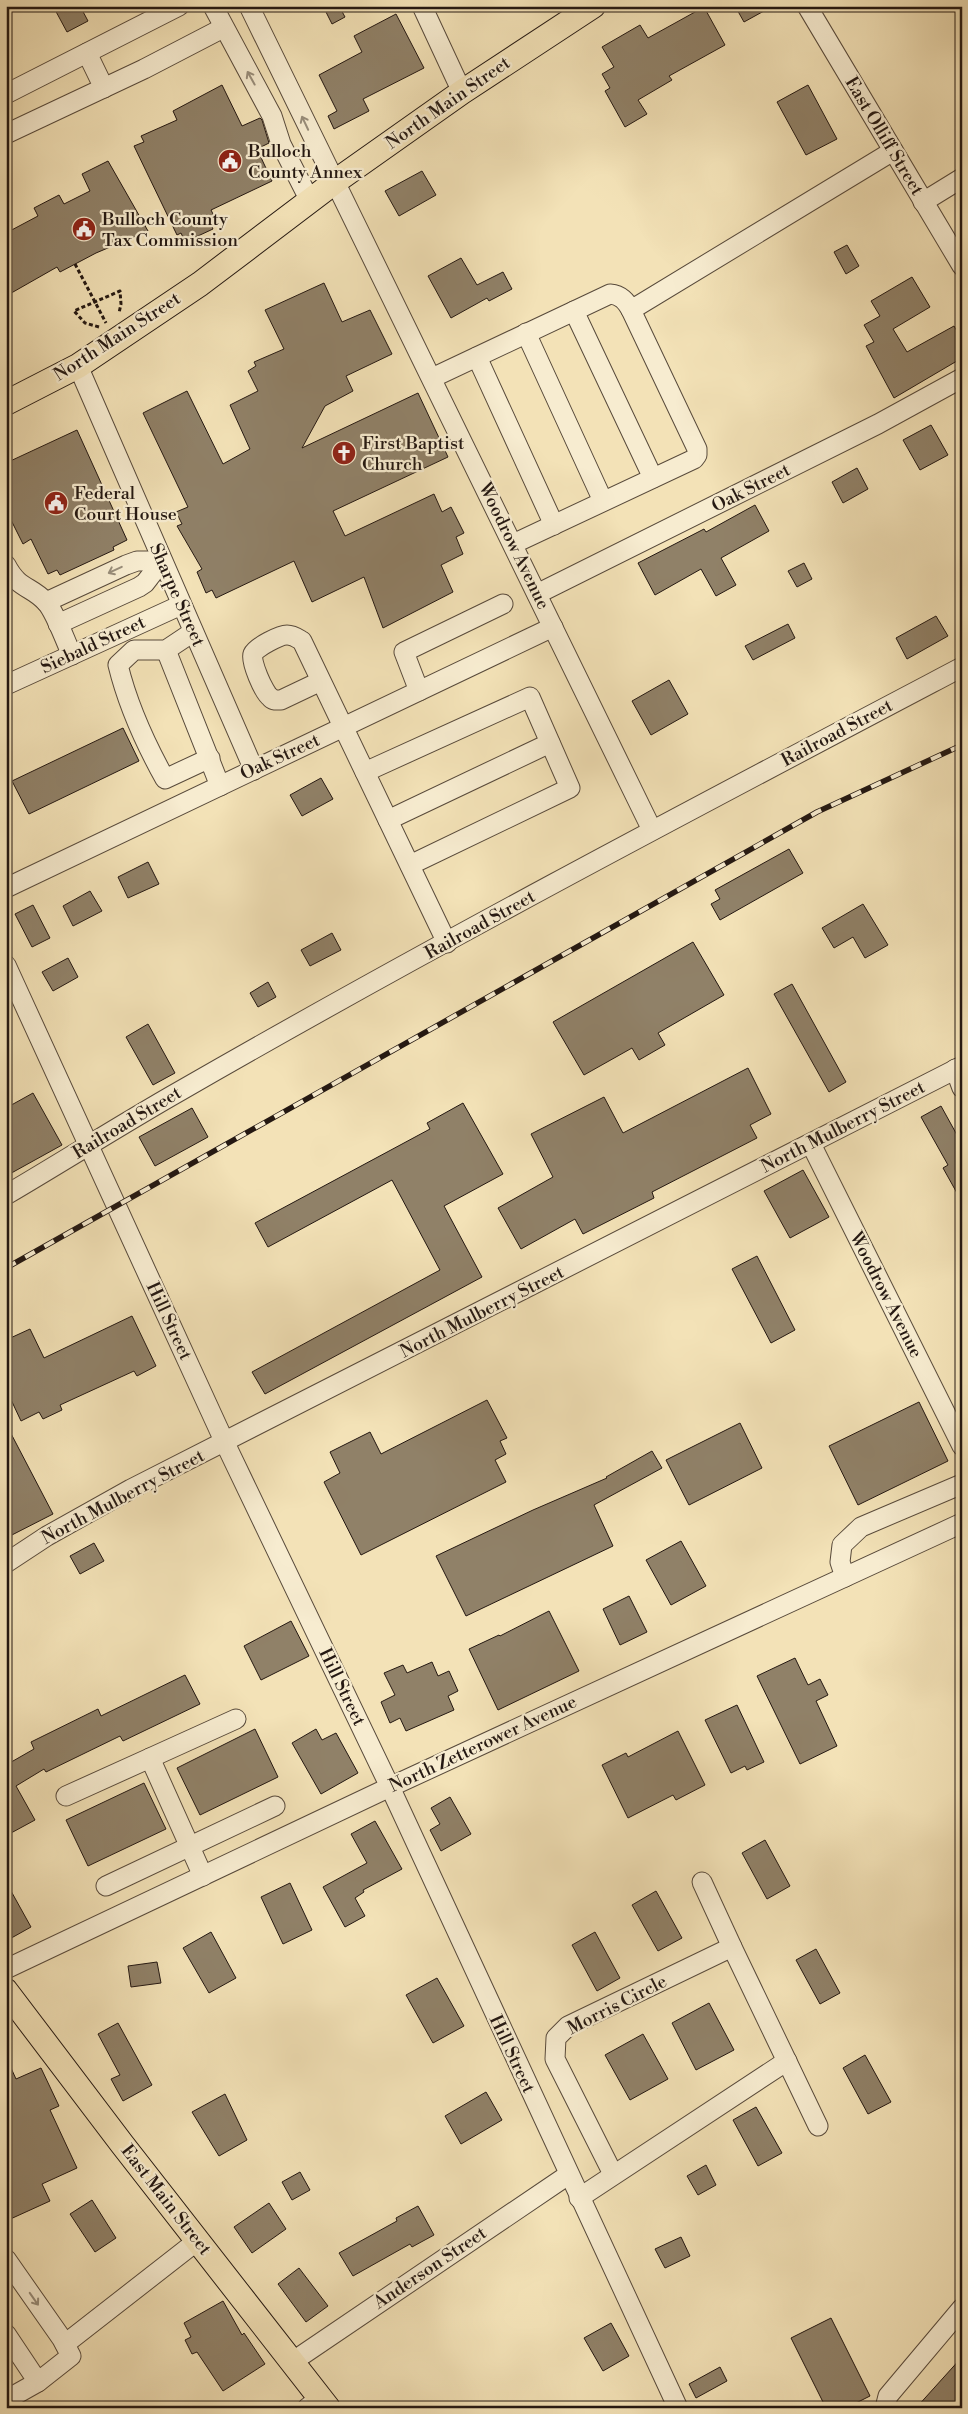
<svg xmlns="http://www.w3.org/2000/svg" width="968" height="2414" font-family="'Libre Bodoni',serif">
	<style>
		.building { fill: #908168; stroke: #241812 }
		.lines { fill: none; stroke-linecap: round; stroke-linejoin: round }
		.minor-casing { stroke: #584a3b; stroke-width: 21 }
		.major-casing { stroke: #241812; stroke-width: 26 }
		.path { stroke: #241812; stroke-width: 3; stroke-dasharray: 4 2.5; stroke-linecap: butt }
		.minor { stroke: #f7ecd0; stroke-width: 19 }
		.major { stroke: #f3e2b7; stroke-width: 24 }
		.rail-casing { stroke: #241812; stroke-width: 5.5 }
		.rail { stroke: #f7ecd0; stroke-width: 4; stroke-dasharray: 11; stroke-linecap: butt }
		.oneway { stroke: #988d7a }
		.labels { text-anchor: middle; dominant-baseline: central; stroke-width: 4.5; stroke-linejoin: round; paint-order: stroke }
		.street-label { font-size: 18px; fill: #241812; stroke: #f7ecd0 }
		.poi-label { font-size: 18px; fill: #241812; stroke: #f7ecd0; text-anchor: start }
	</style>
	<rect width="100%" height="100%" fill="#f3e2b7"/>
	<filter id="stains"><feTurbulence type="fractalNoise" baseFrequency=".004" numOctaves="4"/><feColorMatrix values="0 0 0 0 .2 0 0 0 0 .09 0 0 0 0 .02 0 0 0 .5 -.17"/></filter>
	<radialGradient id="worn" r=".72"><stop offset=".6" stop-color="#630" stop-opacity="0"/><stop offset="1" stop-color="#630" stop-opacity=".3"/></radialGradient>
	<g class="building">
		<polygon points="53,6 80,6 88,21 67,32"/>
		<polygon points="323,6 339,6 345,17 332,24"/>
		<polygon points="735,6 773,6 744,22"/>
		<polygon points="704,7 725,45 669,76 672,80 638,100 647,114 625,127 605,91 610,88 602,74 614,67 602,47 640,25 648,38"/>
		<polygon points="396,14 424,68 363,99 369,111 334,129 328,116 337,111 319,75 362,52 354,36"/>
		<polygon points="222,85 242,126 260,118 262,120 269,143 257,149 272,181 211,210 214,216 208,219 213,229 185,242 181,233 177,235 134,146 144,142 141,136 177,120 173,111"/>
		<polygon points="808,85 837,139 806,155 777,102"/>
		<polygon points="108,161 148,231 96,253 60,272 57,267 6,296 6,233 38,216 34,208 59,195 64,204 90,191 82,174"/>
		<polygon points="422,171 436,195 399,216 385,191"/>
		<polygon points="847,245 859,266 846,274 834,252"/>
		<polygon points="461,258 477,285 503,272 512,289 489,301 487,298 451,318 428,276"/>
		<polygon points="912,277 930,307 893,329 907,352 954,326 962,340 962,358 894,398 866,346 874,342 864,325 880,316 871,301"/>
		<polygon points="324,283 342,322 370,310 392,354 346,376 353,391 325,406 302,448 418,393 448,457 333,511 345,536 434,494 442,512 451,507 464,533 456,537 463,554 441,565 453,592 383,628 364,577 312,602 294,561 216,598 212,590 206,593 197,572 202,569 177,526 182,524 176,512 188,507 143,413 187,391 223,464 250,449 230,405 258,391 248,371 256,366 254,362 284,349 265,310"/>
		<polygon points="931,425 948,455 920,470 903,440"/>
		<polygon points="77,430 127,540 113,547 114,550 60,575 57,570 48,574 31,539 23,544 6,510 6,463"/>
		<polygon points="857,468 868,489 843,503 832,482"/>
		<polygon points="755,505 769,531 721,558 736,585 716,596 701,569 655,595 638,563 704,529 706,532"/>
		<polygon points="804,563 812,579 797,587 788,571"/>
		<polygon points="936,616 948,636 907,659 896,638"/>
		<polygon points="788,624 795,638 753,660 745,646"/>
		<polygon points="669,680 688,714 651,735 632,701"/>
		<polygon points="123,728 139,761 29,814 12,781"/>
		<polygon points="321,778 333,799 302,816 290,795"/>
		<polygon points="789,849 803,873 720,920 711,904 720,899 715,890"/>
		<polygon points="148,862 159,884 128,898 118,877"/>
		<polygon points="90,891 102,911 73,926 63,906"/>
		<polygon points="863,904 888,945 865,958 853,937 834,948 822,928"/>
		<polygon points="33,905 50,938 32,947 15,914"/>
		<polygon points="332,933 341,950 310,966 301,950"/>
		<polygon points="693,942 724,995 658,1033 665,1045 639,1060 632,1048 584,1075 553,1022"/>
		<polygon points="68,958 78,977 53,991 42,972"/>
		<polygon points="268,982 276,997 258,1007 250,993"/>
		<polygon points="792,984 846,1082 829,1092 774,994"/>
		<polygon points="148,1024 175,1073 153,1085 126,1037"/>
		<polygon points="748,1068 771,1114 750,1125 757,1138 652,1192 654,1198 583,1234 575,1219 521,1249 498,1208 553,1177 531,1134 604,1097 623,1133"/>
		<polygon points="33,1093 62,1145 6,1176 6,1108"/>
		<polygon points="463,1103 503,1174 444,1206 482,1277 265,1394 252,1372 440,1270 392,1180 268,1247 255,1223 430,1129 427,1123"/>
		<polygon points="941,1106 962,1144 962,1202 943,1168 948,1165 921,1117"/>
		<polygon points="192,1108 208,1137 155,1166 139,1137"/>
		<polygon points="803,1170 829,1217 790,1238 764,1191"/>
		<polygon points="757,1256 795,1330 771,1343 732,1269"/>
		<polygon points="132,1316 156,1366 137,1376 134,1371 60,1405 62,1410 43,1419 39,1412 21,1421 6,1389 6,1340 30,1329 44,1358"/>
		<polygon points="487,1400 507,1438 500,1441 506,1454 495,1460 506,1482 361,1555 324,1482 340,1473 330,1452 370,1432 381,1454"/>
		<polygon points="919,1402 948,1461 858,1505 829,1446"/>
		<polygon points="740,1423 762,1468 689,1505 666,1460"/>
		<polygon points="6,1424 53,1514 6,1538"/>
		<polygon points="652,1451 662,1468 594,1505 613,1546 466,1616 436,1556 533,1510 607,1478 606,1477"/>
		<polygon points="681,1541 706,1586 671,1605 646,1560"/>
		<polygon points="94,1543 104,1561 80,1574 70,1556"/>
		<polygon points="629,1596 647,1632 620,1645 603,1609"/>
		<polygon points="549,1611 579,1671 498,1710 469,1649 499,1635 500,1636"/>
		<polygon points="291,1621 309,1656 261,1680 244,1646"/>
		<polygon points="795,1658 808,1685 820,1679 828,1695 816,1701 837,1746 800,1764 757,1676"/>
		<polygon points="432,1662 438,1676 449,1671 458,1691 448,1696 454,1710 406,1731 400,1718 390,1723 381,1702 395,1695 384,1673 403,1665 407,1673"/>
		<polygon points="185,1675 200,1704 123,1741 120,1736 46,1772 44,1769 16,1786 35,1820 11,1833 6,1824 6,1765 34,1749 31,1742 98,1709 101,1716"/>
		<polygon points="737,1705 764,1762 747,1770 745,1766 731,1773 705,1720"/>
		<polygon points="255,1729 278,1777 200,1815 177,1768"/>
		<polygon points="316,1729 322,1740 336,1733 358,1773 321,1794 292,1743"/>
		<polygon points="678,1731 705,1785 676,1800 673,1795 628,1818 602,1765 626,1753 628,1757"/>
		<polygon points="144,1783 166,1829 88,1866 66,1820"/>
		<polygon points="450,1797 471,1834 441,1851 430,1830 440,1824 431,1808"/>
		<polygon points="375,1821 402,1869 363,1890 364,1892 355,1898 365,1916 345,1927 323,1887 367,1863 351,1834"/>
		<polygon points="765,1840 790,1886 767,1899 742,1853"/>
		<polygon points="6,1882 31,1927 6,1941"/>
		<polygon points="290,1883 312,1930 283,1944 261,1897"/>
		<polygon points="656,1891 682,1938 658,1951 632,1905"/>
		<polygon points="211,1932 236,1978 209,1993 183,1948"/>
		<polygon points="595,1932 620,1978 597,1991 572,1945"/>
		<polygon points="816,1949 840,1993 820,2004 796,1960"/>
		<polygon points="157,1962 161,1983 131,1987 128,1966"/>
		<polygon points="437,1978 464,2026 433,2043 406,1995"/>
		<polygon points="709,2003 734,2050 696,2070 672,2023"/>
		<polygon points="118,2023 152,2085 123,2101 111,2079 120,2075 98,2034"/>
		<polygon points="643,2034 668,2079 630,2100 605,2055"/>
		<polygon points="865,2055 891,2102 868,2114 843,2068"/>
		<polygon points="6,2057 16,2079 41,2068 59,2106 50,2110 77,2168 42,2184 50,2201 6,2221"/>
		<polygon points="486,2092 502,2120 461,2144 445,2116"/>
		<polygon points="225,2094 247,2140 219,2156 192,2112"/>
		<polygon points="756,2107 782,2153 758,2166 733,2120"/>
		<polygon points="706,2165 716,2185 698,2195 687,2176"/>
		<polygon points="300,2172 310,2190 292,2200 282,2182"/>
		<polygon points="92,2200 116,2238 95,2252 70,2214"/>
		<polygon points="269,2203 286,2229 252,2253 234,2227"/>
		<polygon points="418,2206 434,2235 412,2247 410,2244 353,2276 339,2253 397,2221 396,2218"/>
		<polygon points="681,2237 690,2256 665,2268 655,2249"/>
		<polygon points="299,2268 328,2306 306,2322 278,2284"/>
		<polygon points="223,2301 242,2335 244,2333 265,2364 223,2391 197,2352 192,2354 185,2340 191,2337 184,2323"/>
		<polygon points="831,2318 870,2396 846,2408 826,2408 791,2338"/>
		<polygon points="611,2323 629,2356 603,2371 584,2338"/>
		<polygon points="962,2357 962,2408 916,2408"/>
		<polygon points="720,2367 727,2381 696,2398 689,2384"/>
	</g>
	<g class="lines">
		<g class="minor-casing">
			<g id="minor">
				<polyline points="213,6 272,116 281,144 310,201"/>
				<polyline points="249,6 652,830"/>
				<polyline points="422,6 462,92"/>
				<polyline points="807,6 962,266"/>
				<polyline points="87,53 104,88"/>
				<polyline points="6,94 179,6"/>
				<polyline points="6,134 144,69 223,28"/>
				<polyline points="923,202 962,178"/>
				<polyline points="574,311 653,478"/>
				<polyline points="526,333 603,501"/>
				<polyline points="477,357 554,525"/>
				<polyline points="78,366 254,770"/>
				<path d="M 432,378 L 610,294 C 621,295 626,301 631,310 L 893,151"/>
				<polyline points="513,544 694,459 697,455 697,449 631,310"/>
				<path d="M 6,565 C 19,590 30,585 46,602 C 56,613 65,641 72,655"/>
				<polyline points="537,594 878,424 962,378"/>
				<polyline points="46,602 126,565 137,561 162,561"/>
				<polyline points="58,624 139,587 145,583 162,561"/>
				<path d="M 193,632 L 166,650 L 134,650 L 118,665 C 128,706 145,743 165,779 L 210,758"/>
				<polyline points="166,650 220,786"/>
				<path d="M 321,681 L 281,700 C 276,700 273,701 270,697 C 264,693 250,661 253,654 C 256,647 280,635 287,635 C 293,635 297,638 302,641 L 447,943"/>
				<polyline points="6,685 181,605"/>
				<polyline points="419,691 404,652 503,604"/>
				<polyline points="365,772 530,697 570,788 410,865"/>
				<polyline points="388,820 550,743"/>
				<polyline points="6,888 553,627"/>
				<polyline points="6,965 225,1443 390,1787 678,2408"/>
				<polyline points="955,1069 962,1088"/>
				<polyline points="811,1144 962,1446"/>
				<path d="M 6,1195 C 64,1161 122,1124 180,1091 C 437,943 700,805 962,667"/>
				<polyline points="6,1563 47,1536 131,1489 962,1066"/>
				<polyline points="845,1577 840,1562 842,1545 861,1527 962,1484"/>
				<polyline points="150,1758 236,1719"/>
				<polyline points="66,1796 150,1758 203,1876"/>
				<polyline points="702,1882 732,1947"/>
				<polyline points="106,1886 275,1806"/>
				<polyline points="6,1969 390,1787 962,1523"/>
				<polyline points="613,2174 555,2059 556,2038 568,2026 732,1947 818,2126"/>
				<polyline points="579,2198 787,2061"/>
				<polyline points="6,2259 62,2339 71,2356 38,2382 6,2334"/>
				<polyline points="65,2344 197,2241"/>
				<polyline points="292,2362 568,2175"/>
				<polyline points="6,2400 38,2382"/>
				<polyline points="307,2408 320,2398"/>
				<polyline points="885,2408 888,2396 962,2308"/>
			</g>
		</g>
		<g class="major-casing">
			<g id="major">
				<polyline points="6,403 78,366 200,284 336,181 462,92 593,6"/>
				<polyline points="6,1991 122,2144 328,2408"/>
			</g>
		</g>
		<g class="path">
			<polyline points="75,264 106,323"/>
			<polyline points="99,327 85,323 74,311 120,291 121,304 119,313"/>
		</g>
		<use href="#minor" class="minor"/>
		<use href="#major" class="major"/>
		<g class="rail-casing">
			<polyline id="rail" points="6,1268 817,812 962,745"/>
		</g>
		<use href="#rail" class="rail"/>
	</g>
	<defs><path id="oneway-shaft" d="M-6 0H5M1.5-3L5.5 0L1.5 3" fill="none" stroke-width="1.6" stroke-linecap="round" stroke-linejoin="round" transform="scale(1.25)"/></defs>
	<g class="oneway">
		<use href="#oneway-shaft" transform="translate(251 78) rotate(-119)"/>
		<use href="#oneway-shaft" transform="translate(305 123) rotate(-115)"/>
		<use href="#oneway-shaft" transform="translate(115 570) rotate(155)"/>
		<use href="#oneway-shaft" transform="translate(34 2299) rotate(55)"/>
	</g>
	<defs>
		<g id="civic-disc" transform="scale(1.25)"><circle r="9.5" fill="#8f2418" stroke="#f7ecd0"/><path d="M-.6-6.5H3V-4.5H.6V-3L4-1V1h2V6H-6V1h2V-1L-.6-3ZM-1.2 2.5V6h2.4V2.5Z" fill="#fff"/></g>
		<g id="church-disc" transform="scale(1.25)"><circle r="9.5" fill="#8f2418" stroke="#f7ecd0"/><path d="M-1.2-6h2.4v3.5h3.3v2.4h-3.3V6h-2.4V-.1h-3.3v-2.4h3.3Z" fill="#fff"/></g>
	</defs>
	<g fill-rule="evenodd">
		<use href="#civic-disc" x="230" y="161"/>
		<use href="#civic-disc" x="84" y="229"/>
		<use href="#church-disc" x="344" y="453"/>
		<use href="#civic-disc" x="56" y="503"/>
	</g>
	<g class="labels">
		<g class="street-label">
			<text transform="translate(448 103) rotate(-35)">North Main Street</text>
			<text transform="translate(884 136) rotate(59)">East Olliff Street</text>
			<text transform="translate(117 337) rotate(-33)">North Main Street</text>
			<text transform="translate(751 488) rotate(-27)">Oak Street</text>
			<text transform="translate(514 546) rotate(64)">Woodrow Avenue</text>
			<text transform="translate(177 595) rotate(66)">Sharpe Street</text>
			<text transform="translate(93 645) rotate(-25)">Siebald Street</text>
			<text transform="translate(837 733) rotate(-28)">Railroad Street</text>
			<text transform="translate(280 757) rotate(-25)">Oak Street</text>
			<text transform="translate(480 925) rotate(-29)">Railroad Street</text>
			<text transform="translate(127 1123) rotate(-31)">Railroad Street</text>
			<text transform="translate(843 1127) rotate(-27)">North Mulberry Street</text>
			<text transform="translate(886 1295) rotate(63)">Woodrow Avenue</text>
			<text transform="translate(482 1312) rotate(-27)">North Mulberry Street</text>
			<text transform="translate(169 1321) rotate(65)">Hill Street</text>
			<text transform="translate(123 1497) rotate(-28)">North Mulberry Street</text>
			<text transform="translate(342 1687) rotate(64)">Hill Street</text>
			<text transform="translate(483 1744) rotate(-25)">North Zetterower Avenue</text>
			<text transform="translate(617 2005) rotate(-27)">Morris Circle</text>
			<text transform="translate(512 2054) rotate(65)">Hill Street</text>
			<text transform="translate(166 2200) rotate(52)">East Main Street</text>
			<text transform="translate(430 2268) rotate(-34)">Anderson Street</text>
		</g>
		<g class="poi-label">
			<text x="248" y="151">Bulloch<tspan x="248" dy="21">County Annex</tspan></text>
			<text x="102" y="219">Bulloch County<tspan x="102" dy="21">Tax Commission</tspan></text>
			<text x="362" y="443">First Baptist<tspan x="362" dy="21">Church</tspan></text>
			<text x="74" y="493">Federal<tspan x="74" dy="21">Court House</tspan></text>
		</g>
	</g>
	<rect width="968" height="2414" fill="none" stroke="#f3e2b7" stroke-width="25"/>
	<rect x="8" y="8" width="953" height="2399" fill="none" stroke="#241812" stroke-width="2.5"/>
	<rect x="12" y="12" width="943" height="2389" fill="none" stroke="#241812"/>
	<rect width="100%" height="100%" filter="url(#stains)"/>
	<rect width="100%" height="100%" fill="url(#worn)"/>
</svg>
